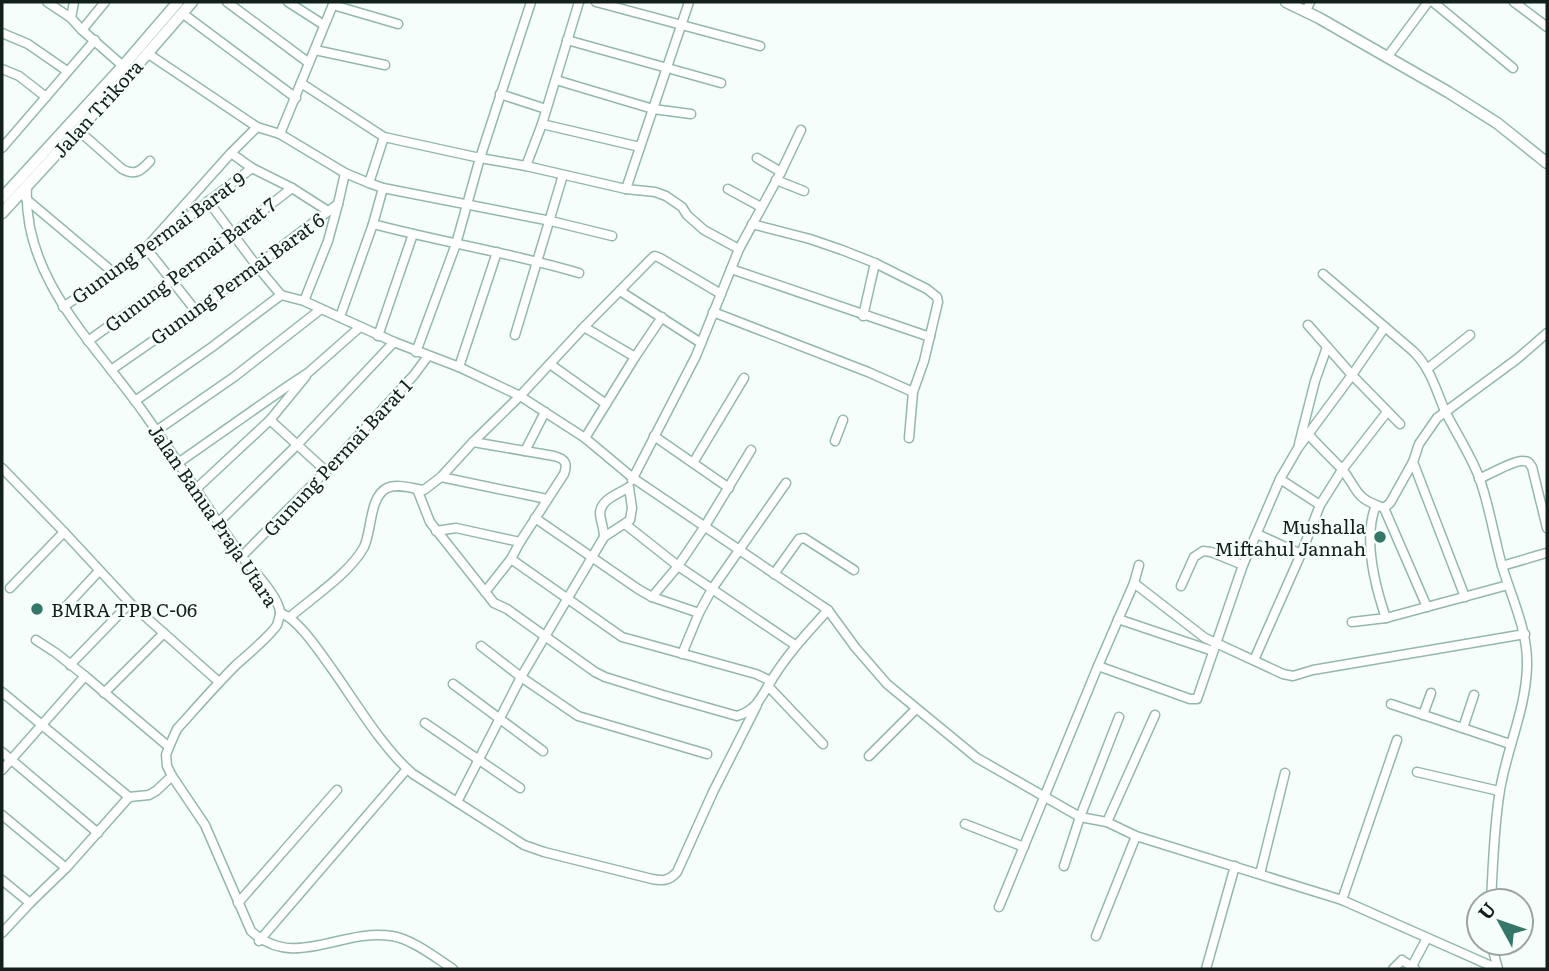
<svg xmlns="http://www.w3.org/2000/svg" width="1549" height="971" font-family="Literata,serif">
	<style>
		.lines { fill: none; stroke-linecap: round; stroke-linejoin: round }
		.minor-casing { stroke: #92b8ae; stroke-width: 11 }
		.major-casing { stroke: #92b8ae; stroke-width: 13 }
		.minor { stroke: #fff; stroke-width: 8 }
		.major { stroke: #fff; stroke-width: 10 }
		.poi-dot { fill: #347769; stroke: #f6fefb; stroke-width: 2.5 }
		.labels { text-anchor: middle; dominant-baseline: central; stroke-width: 5; stroke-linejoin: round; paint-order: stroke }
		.street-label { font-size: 19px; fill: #11201c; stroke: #f6fefb }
		.poi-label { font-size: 19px; fill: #11201c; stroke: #f6fefb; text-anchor: end }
	</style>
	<rect width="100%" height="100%" fill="#f6fefb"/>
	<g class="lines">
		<g class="minor-casing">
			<g id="minor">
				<polyline points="47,2 71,18 82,30 123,66"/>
				<polyline points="227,2 309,63"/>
				<polyline points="288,2 324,25"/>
				<polyline points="596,2 760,46"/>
				<polyline points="1433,2 1513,68"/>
				<polyline points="1514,2 1547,27"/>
				<polyline points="333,5 398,24"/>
				<polyline points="1306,11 1310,2"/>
				<polyline points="182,13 296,98"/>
				<polyline points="71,18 74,2"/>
				<polyline points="82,30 105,2"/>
				<polyline points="2,33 28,44 67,71"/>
				<polyline points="567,40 721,83"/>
				<polyline points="315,50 385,65"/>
				<polyline points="147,53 257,127 280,134 345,173 369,183 384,137"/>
				<polyline points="1388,56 1428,2"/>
				<polyline points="2,69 19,76 46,97"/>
				<polyline points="556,80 653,109 691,114"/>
				<polyline points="301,83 384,137 480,158 526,166 626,189 655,192 666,196 682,207 687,215 704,230 739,249"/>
				<polyline points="500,94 546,109"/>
				<polyline points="542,124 640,147"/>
				<path d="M 78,130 L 122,169 C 135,176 141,171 150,161"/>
				<polyline points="280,134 334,2"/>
				<polyline points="2,148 95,40"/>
				<polyline points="231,153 252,168 292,188 328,211"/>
				<polyline points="757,158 781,172"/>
				<polyline points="526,166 542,124 579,2"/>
				<polyline points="776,180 804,191"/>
				<polyline points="369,183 383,188 551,221 612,236"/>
				<path d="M 27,187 C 22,278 95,344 144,413 C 178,461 209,511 243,558 C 253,570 282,600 280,615 C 279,618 278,622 277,625 C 271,635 245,657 235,666 C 215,686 196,708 177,729 L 169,747 L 166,755 L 167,766 L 172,776 L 205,825 L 251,931 C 295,971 340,928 392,936 C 412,939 436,958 453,969"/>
				<polyline points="626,189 689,2"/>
				<polyline points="728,189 761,207"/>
				<polyline points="26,199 114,273"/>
				<polyline points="208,201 256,265 281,295 304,301 394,342 459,367 520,396 585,438 633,478 828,610 855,647 887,684 977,758 1080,817 1107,822 1136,836 1342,900 1498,969"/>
				<path d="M 373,224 C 441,242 511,253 579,273"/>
				<polyline points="752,224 810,239 842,250 875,263 927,289 937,297 938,302 924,361 913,392 909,438"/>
				<polyline points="163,236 252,168"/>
				<polyline points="731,269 930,337"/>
				<path d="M 1323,274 L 1413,351 C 1430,367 1436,390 1445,411 C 1456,433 1470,454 1479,477 C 1490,507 1494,539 1503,569 C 1513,601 1528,632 1527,666 C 1526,709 1507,748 1500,790 C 1494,826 1493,864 1491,901"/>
				<polyline points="620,291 701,343"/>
				<polyline points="304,301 328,241 338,204"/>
				<polyline points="63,307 114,273 149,246"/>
				<polyline points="196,311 146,248 231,153 257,127"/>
				<polyline points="713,312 868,372 913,392"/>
				<polyline points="863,316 875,263"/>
				<polyline points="340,317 373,224 383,188"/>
				<polyline points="1308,325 1352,375 1400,424"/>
				<polyline points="584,327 635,357"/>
				<polyline points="515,335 563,175"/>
				<polyline points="378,336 413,234"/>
				<polyline points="88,341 173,280 292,188"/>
				<polyline points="416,352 456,244 480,158 531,2"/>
				<polyline points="550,364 606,404"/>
				<polyline points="459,367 497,252"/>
				<polyline points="1427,369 1470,335"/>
				<polyline points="111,370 196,311 338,204 345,173"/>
				<polyline points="135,401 212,347 281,295"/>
				<polyline points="270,420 326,471"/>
				<polyline points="156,431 234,377 321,309"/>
				<path d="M 1308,434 C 1318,445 1329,456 1340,467 C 1359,488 1351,497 1384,508 L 1427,607"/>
				<polyline points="654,436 729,488"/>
				<polyline points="585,438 635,357 662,317"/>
				<polyline points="835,441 843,420"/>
				<path d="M 473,442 L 554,456 C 565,459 568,463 564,474 L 520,542 L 511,559 L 485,592"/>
				<polyline points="1299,444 1315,381 1327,347"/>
				<polyline points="525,451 545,412"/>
				<polyline points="1413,462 1465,597"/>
				<polyline points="178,463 285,388 309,372 360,327"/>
				<polyline points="693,463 744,378"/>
				<polyline points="2,468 64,532 130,603 219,682"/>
				<polyline points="441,477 547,499"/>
				<polyline points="1280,479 1320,505"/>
				<path d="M 1479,479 C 1488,475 1514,460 1523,461 C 1529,461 1529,463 1532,467 L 1547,528"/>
				<polyline points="632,480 696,356 739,249 781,172 801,130"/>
				<polyline points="196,489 270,420 306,376"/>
				<path d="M 417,489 L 430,522 L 494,603 L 507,609 L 595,672 L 605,677 L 663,695 L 737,716 C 754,711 760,700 768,686"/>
				<path d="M 1376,505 C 1363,538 1375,586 1386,618"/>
				<polyline points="1384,508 1390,503 1413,462 1419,444 1437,418 1517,359 1547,333"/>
				<polyline points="535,518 638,589 652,597 678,566 705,526 751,450"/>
				<polyline points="219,522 297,445 394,342"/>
				<polyline points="625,524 678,566 795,645"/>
				<polyline points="436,531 456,528 520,542"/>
				<polyline points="1257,534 1301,554"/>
				<polyline points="242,556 326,471 414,375 428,356"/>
				<polyline points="511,559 622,637 756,674 771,681"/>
				<polyline points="1502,566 1546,553"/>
				<polyline points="774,574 799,539 804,538 854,570"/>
				<polyline points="1134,583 1205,638 1216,643 1283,674 1293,676 1313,670 1525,634"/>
				<polyline points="1181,586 1194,557 1203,551 1211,552 1243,565"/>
				<polyline points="10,588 64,532"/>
				<polyline points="652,597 699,613 712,589 786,483"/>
				<path d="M 280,613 C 298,618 321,654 332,669 C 355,701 383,749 413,774 L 524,845 L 544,852 L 652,879 C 663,881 669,881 677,872 L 713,792 L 757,705"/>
				<polyline points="59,614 99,571"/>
				<path d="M 290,617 C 312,598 350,573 364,547 C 372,531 369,497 387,488 C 398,483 413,489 424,490 L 441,477 L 473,442 L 520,396 L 584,327 L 653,257 L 655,256 L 660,258 L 721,294"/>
				<polyline points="1118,619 1213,651"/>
				<polyline points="1352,622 1386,618 1508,585"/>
				<polyline points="36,640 56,653 85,676 169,747"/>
				<polyline points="481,646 521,677 578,716 707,754"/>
				<polyline points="682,654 699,613"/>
				<polyline points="1254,660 1301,554 1320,505 1342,470 1387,412"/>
				<polyline points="70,665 130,603"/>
				<polyline points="1098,666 1190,699 1197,699 1243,565 1280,479 1298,448 1352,375 1385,327"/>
				<polyline points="453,684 543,751"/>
				<polyline points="2,692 129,797"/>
				<polyline points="104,693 164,633"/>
				<polyline points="1391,704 1510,744"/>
				<polyline points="1423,715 1431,693"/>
				<polyline points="425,723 520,788"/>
				<polyline points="1463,728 1474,695"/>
				<path d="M 823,744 L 768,686 C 784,658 806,634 828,610"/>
				<polyline points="2,752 98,833"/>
				<polyline points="869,756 916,709"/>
				<polyline points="2,770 85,676"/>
				<polyline points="1417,772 1499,791"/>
				<path d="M 457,802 L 521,677 L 604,537 L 630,520 L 632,508 L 629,487 C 619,494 600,499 600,514 C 601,522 604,529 604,537"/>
				<polyline points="2,815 66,868"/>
				<polyline points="1107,822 1155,715"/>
				<polyline points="965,824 1024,847"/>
				<polyline points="1064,866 1080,817 1119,717"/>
				<polyline points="1260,874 1285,773"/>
				<polyline points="2,880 30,903"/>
				<polyline points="1342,900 1397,740"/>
				<polyline points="238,903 337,790"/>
				<polyline points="999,907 1098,666 1134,583 1139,565"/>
				<polyline points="2,933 30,903 66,868 129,797 149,795 156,791 172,776"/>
				<polyline points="1096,936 1136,836"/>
				<polyline points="259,941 407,769"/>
				<polyline points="1491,943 1498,969"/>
				<polyline points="1412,966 1427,938"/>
				<polyline points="1206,969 1235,866"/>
				<polyline points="1393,969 1402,960 1415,969"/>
			</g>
		</g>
		<g class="major-casing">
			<g id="major">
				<polyline points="1286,2 1319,18 1448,92 1497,123 1547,163"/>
				<polyline points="2,198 123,66 178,2"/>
				<polyline points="2,213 127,77 192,2"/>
			</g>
		</g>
		<use href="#minor" class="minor"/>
		<use href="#major" class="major"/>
	</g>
	<g class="poi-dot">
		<circle cx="1380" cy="537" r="7"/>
		<circle cx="37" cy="609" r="7"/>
	</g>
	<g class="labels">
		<g class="street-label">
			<text transform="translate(97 108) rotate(-48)">Jalan Trikora</text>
			<text transform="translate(158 237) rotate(-36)">Gunung Permai Barat 9</text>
			<text transform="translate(190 264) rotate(-37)">Gunung Permai Barat 7</text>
			<text transform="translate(237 278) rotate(-36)">Gunung Permai Barat 6</text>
			<text transform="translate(337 457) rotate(-47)">Gunung Permai Barat 1</text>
			<text transform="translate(214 515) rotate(56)">Jalan Banua Praja Utara</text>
		</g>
		<g class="poi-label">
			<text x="1366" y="526">Mushalla<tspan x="1366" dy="22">Miftahul Jannah</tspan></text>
			<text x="51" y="609" text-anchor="start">BMRA TPB C-06</text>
		</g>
	</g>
	<rect width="1549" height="971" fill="none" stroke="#11201c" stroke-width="7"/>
	<g transform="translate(1500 922) rotate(310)"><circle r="33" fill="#f6fefb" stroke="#9aa5a2" stroke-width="2"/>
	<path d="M0-5L12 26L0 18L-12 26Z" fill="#347769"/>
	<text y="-10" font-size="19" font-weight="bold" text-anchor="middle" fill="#11201c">U</text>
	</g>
</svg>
